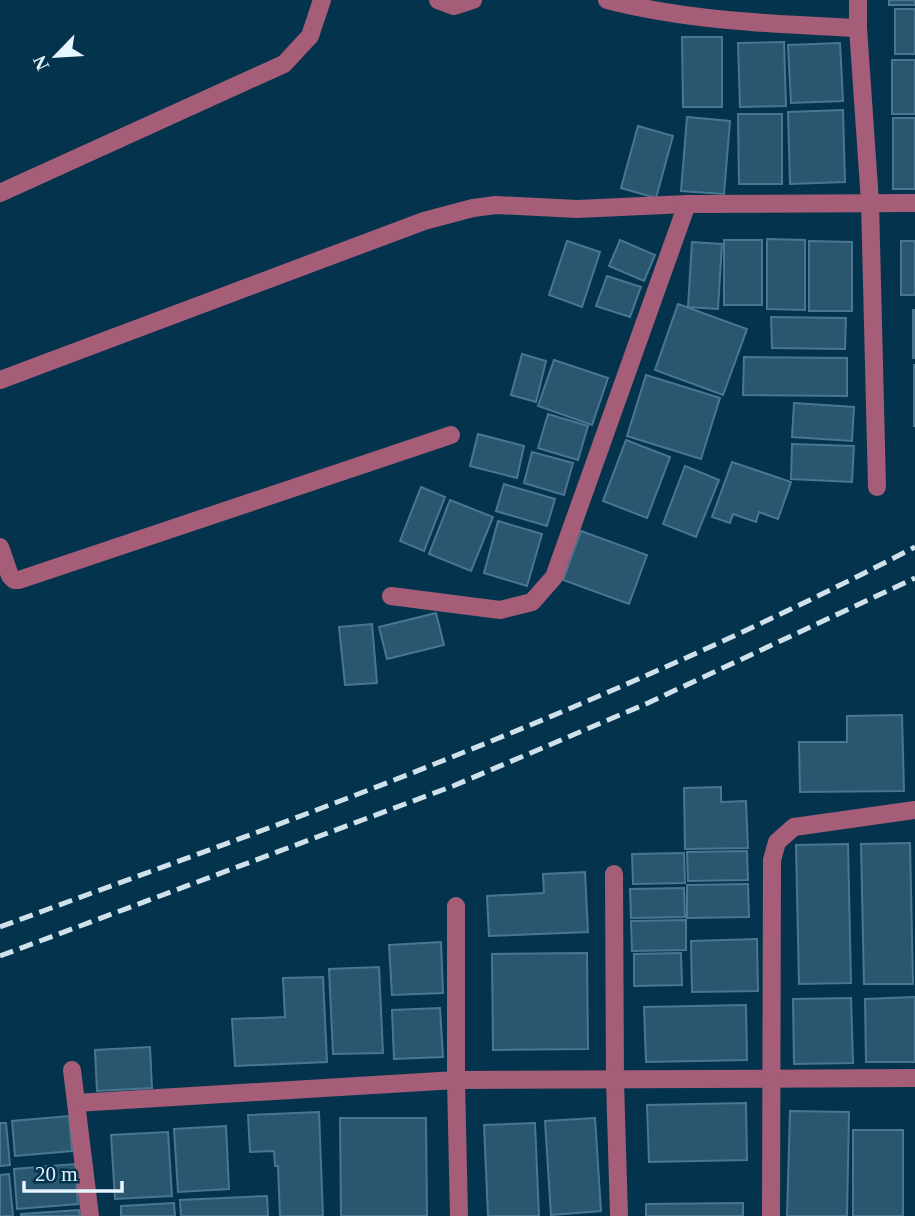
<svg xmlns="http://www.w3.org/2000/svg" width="915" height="1216" font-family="'Times New Roman',serif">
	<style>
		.building { fill: #2a5670; stroke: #4a7692; stroke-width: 2 }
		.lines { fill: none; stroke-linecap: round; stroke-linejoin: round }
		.minor { stroke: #a65d77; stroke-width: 18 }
		.rail { stroke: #cfe1eb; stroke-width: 5; stroke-dasharray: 14 7; stroke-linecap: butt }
	</style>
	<rect width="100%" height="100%" fill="#04344d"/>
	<g class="building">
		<rect x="889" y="0" width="26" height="5"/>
		<rect x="895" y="9" width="20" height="45"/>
		<polygon points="682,37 722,37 722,107 683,107"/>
		<polygon points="784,42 786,106 740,107 738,43"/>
		<polygon points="840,43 843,101 791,103 788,45"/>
		<rect x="892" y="60" width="23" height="54"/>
		<polygon points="843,110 845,182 790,184 788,112"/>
		<polygon points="738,114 782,114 782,184 739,184"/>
		<polygon points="687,117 730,121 724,194 681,191"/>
		<rect x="893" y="118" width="22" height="71"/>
		<polygon points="638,126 673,136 656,198 621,188"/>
		<polygon points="767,239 805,240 805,310 767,309"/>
		<polygon points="620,240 655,255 644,281 609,266"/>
		<rect x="724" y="240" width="38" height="65"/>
		<polygon points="567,241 600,252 582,307 549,295"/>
		<polygon points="809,241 852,242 852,311 809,311"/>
		<rect x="901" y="241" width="14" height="54"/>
		<polygon points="692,242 722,244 718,309 688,307"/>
		<polygon points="607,276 641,287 630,317 596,306"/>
		<polygon points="678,304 747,329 723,395 655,370"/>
		<rect x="913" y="310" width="2" height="48"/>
		<polygon points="771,317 846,318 845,349 772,348"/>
		<polygon points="522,354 546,361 536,402 511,395"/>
		<polygon points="744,357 847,358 847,396 743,395"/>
		<polygon points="554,360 608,378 592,425 538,406"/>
		<rect x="914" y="365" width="1" height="61"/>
		<polygon points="646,375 720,398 701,459 627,436"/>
		<polygon points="794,403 854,407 852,441 792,437"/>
		<polygon points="548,414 588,426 578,460 538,448"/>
		<polygon points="478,434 524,446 517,478 470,466"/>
		<polygon points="626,440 670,457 647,518 603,501"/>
		<polygon points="792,444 854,446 852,482 791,479"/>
		<polygon points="532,452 573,463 564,495 524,483"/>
		<polygon points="732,462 791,482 778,519 759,512 756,522 733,514 730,523 712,517"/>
		<polygon points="685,466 719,480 696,537 663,524"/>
		<polygon points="504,484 555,499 547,526 496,511"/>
		<polygon points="421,487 445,497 424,551 400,541"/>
		<polygon points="450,500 493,517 471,571 429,554"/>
		<polygon points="498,521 542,534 527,586 484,573"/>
		<polygon points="581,531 647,555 629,604 563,580"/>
		<polygon points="436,613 444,645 387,659 379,627"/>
		<polygon points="372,624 377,683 345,685 339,627"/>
		<polygon points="902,715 904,791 800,792 799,742 847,742 847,716"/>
		<polygon points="721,787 721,802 746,801 748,848 685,849 684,788"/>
		<polygon points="910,843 913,984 864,984 861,844"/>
		<polygon points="848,844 851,983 799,984 796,845"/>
		<polygon points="747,851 748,880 688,881 687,852"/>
		<polygon points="684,853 685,883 633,884 632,854"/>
		<polygon points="585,872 588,932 489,936 487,896 544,893 543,874"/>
		<polygon points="748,884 749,917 687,918 687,885"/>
		<polygon points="684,888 685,917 631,918 630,889"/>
		<polygon points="686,920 686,950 632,951 631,921"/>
		<polygon points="757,939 758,991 692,992 691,941"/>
		<polygon points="441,942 443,993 392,995 389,945"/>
		<polygon points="587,953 588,1049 493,1050 492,954"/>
		<polygon points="681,953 682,985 634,986 634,954"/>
		<polygon points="379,967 383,1053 333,1054 329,969"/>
		<polygon points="323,977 327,1062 235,1066 232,1019 285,1017 283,978"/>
		<polygon points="915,997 915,1062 866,1062 865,999"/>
		<polygon points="851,998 853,1063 794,1064 793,999"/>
		<polygon points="746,1005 747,1060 646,1062 644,1007"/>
		<polygon points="440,1008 443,1057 394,1059 392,1010"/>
		<polygon points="150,1047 152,1088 97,1091 95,1050"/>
		<polygon points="746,1103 747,1160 649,1162 647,1105"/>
		<polygon points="790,1111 849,1112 847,1216 787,1216"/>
		<polygon points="319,1112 323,1216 280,1216 278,1166 275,1166 274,1151 250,1152 248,1115"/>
		<polygon points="69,1116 72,1151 15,1156 12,1121"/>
		<polygon points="340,1118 426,1118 427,1216 341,1216"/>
		<polygon points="595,1118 601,1211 551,1215 545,1121"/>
		<polygon points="0,1123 6,1123 10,1165 0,1166"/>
		<polygon points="535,1123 539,1216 488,1216 484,1125"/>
		<polygon points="226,1126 229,1189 178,1192 174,1129"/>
		<rect x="853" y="1130" width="50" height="86"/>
		<polygon points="168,1132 172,1196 115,1199 111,1135"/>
		<polygon points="75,1164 78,1204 17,1209 14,1169"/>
		<polygon points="9,1174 13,1216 0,1216 0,1175"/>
		<polygon points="267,1196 268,1216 181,1216 180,1200"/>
		<polygon points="174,1203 175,1216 121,1216 121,1206"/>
		<polygon points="743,1203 743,1216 646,1216 646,1204"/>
		<polygon points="79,1210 80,1216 21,1216 21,1214"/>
	</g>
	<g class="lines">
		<g class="minor">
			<polyline points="438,0 454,6 473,0"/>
			<path d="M 607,0 C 689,21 773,24 858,28"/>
			<polyline points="858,0 858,28 870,202 877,487"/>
			<polyline points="0,193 284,64 310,36 322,0"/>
			<polyline points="0,380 424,221 473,208 496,205 577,209 687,204 915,203"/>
			<polyline points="0,547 10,576 14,580 19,580 451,435"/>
			<polyline points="391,596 500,610 532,602 554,577 687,204"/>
			<polyline points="614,874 615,1081 619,1216"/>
			<polyline points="456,906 456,1080 459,1216"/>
			<polyline points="72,1070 90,1216"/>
			<polyline points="76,1103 456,1080 915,1078"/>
			<polyline points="771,1216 772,860 777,842 794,827 915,810"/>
		</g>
		<g class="rail">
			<path d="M 0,927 C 147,872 296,820 442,761 C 602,697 762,627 915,547"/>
			<polyline points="0,956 453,786 648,703 915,578"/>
		</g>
	</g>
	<g transform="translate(56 56) rotate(245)" stroke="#04344d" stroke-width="5" paint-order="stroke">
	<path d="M0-5L12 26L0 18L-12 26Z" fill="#e7f5fe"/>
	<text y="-10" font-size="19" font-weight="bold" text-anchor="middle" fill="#e7f5fe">N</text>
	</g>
	<path d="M24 1181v10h98v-10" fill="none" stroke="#e7f5fe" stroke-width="3.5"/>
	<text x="35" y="1181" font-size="21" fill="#e7f5fe" stroke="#04344d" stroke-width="5" paint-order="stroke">20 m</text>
</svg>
